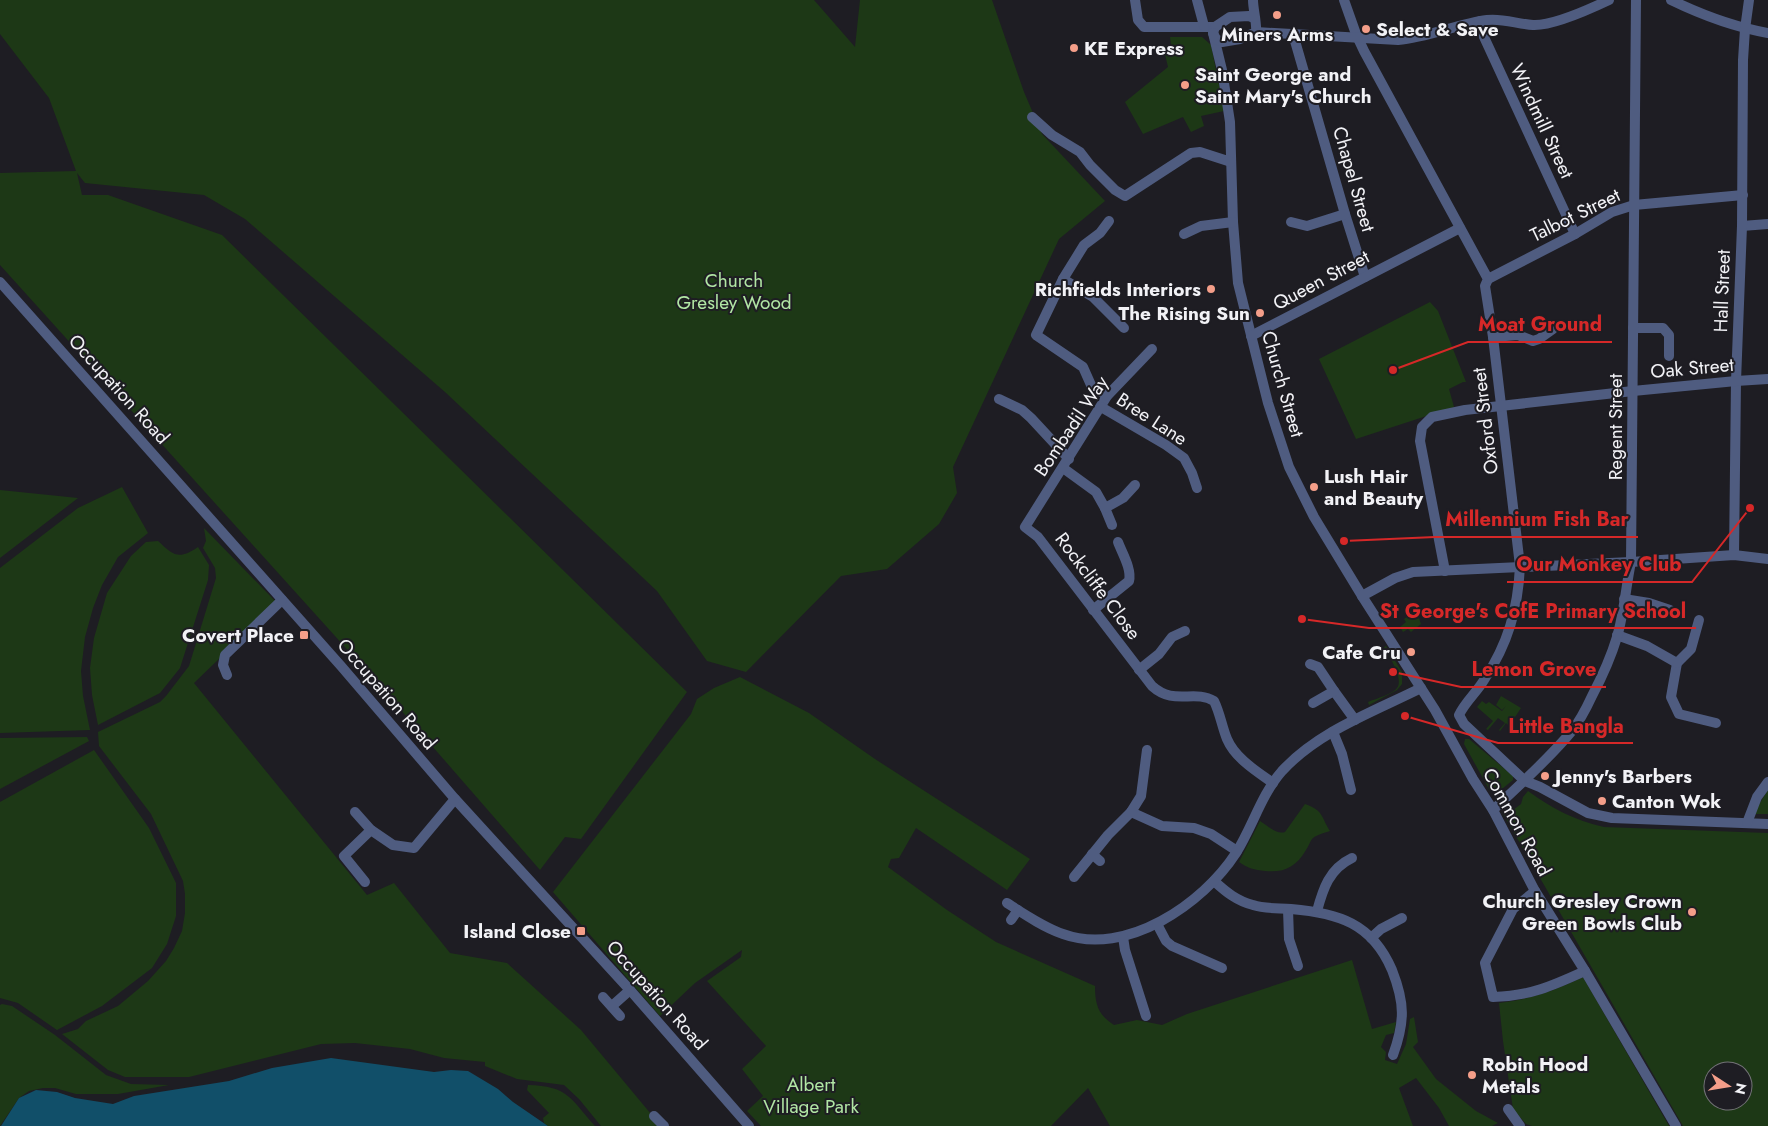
<svg xmlns="http://www.w3.org/2000/svg" width="1768" height="1126" font-family="Jost,sans-serif">
	<style>
		.green { fill: #1d3816; fill-rule: evenodd }
		.water { fill: #114f69 }
		.lines { fill: none; stroke-linecap: round; stroke-linejoin: round }
		.minor { stroke: #4f5c80; stroke-width: 10 }
		.poi-dot { fill: #f49e89; stroke: #1e1d23; stroke-width: 2 }
		.labels { text-anchor: middle; dominant-baseline: central; stroke-width: 4; stroke-linejoin: round; paint-order: stroke }
		.poi-label { font-size: 19px; font-weight: bold; fill: #f2f2f6; stroke: #1e1d23; text-anchor: start }
		.street-label { font-size: 19px; fill: #f2f2f6; stroke: #1e1d23 }
		.park-label { font-size: 19px; fill: #b1e6a4; stroke: #1e1d23 }
		.leader { fill: none; stroke: #d62828; stroke-width: 2 }
		.callout-dot { fill: #d62828; stroke: #1e1d23; stroke-width: 2 }
		.callout-label { font-size: 20px; text-anchor: middle; font-weight: bold; fill: #d62828; stroke: #1e1d23; stroke-width: 4; stroke-linejoin: round; paint-order: stroke }
	</style>
	<rect width="100%" height="100%" fill="#1e1d23"/>
	<g class="green">
		<polygon points="0,0 814,0 855,47 860,0 992,0 1024,92 1042,134 1105,201 1059,239 953,467 957,493 939,524 887,569 841,576 746,672 707,661 657,591 445,392 245,219 204,195 85,183 77,173 82,195 108,195 222,235 687,692 581,839 565,837 540,870 372,677 0,265 0,173 76,171 49,98 0,34"/>
		<polygon points="1170,37 1202,37 1211,45 1224,111 1201,116 1204,126 1191,132 1183,117 1143,134 1125,102 1168,67 1163,46 1171,45"/>
		<polygon points="1430,302 1438,311 1466,382 1463,382 1449,389 1454,407 1356,439 1319,359"/>
		<polygon points="122,487 148,533 118,557 102,585 93,608 85,637 81,671 83,696 90,730 0,733 0,568 78,508"/>
		<polygon points="0,490 78,498 0,558"/>
		<polygon points="204,528 277,603 194,683 367,895 394,883 450,953 507,963 581,1030 661,1126 601,1126 579,1099 564,1085 517,1079 485,1066 485,1062 444,1058 410,1049 355,1043 321,1044 189,1077 125,1077 108,1070 62,1034 78,1029 86,1021 118,1006 148,981 166,961 174,948 182,931 185,913 185,894 183,881 151,814 99,746 98,732 160,702 166,696 189,666 216,578 215,568 203,548 206,541"/>
		<path d="M 158,541 C 174,556 179,560 198,547 L 209,565 L 208,580 L 180,668 L 160,693 L 98,725 L 92,695 L 90,668 L 94,638 L 107,593 L 131,556 L 146,542 Z"/>
		<polygon points="1416,610 1421,624 1411,632 1408,629 1403,632 1400,627 1406,622 1404,619"/>
		<path d="M 1386,646 L 1402,672 L 1402,684 L 1397,690 L 1369,705 L 1368,702 C 1375,699 1393,694 1397,688 C 1404,679 1389,656 1384,647 Z"/>
		<path d="M 740,677 L 809,713 L 875,759 L 1030,859 L 1007,890 L 916,828 L 899,858 L 891,859 L 888,867 L 947,910 L 996,942 L 1095,986 C 1095,1004 1098,1015 1114,1025 L 1137,1020 L 1162,1025 L 1187,1014 L 1352,960 L 1372,1029 L 1396,1022 L 1394,1033 L 1386,1035 L 1381,1047 L 1386,1052 L 1385,1060 L 1397,1064 L 1406,1044 L 1410,1019 L 1414,1017 L 1418,1042 L 1413,1047 L 1436,1079 L 1476,1111 L 1498,1123 L 1492,1126 L 1449,1126 L 1439,1108 L 1416,1078 L 1399,1088 L 1413,1126 L 1110,1126 L 1088,1088 L 1051,1126 L 761,1126 L 747,1111 L 763,1096 L 742,1069 L 766,1046 L 707,981 L 741,957 L 742,950 L 695,983 L 660,1016 L 553,892 L 691,714 L 697,699 L 714,688 Z"/>
		<polygon points="1501,696 1521,708 1509,726 1506,723 1500,731 1499,730 1505,723 1498,718 1488,730 1486,729 1493,721 1477,707 1482,701 1486,704 1489,702 1502,711 1506,706 1502,710 1496,705"/>
		<polygon points="87,737 89,741 0,789 0,738"/>
		<polygon points="1465,739 1469,739 1513,776 1513,780 1497,793 1490,791 1464,744"/>
		<polygon points="94,750 149,828 176,883 176,916 167,944 152,968 102,1006 57,1030 18,1003 0,998 0,802"/>
		<polygon points="1768,790 1768,814 1756,814 1755,811"/>
		<path d="M 1528,791 C 1553,809 1574,820 1604,827 L 1768,833 L 1768,1126 L 1683,1126 L 1502,812 L 1513,810 L 1521,804 L 1523,797 ZM 1713,1071 L 1743,1071 L 1743,1101 L 1713,1101 Z"/>
		<path d="M 1305,804 C 1324,811 1320,815 1330,831 C 1324,833 1316,835 1312,839 C 1310,842 1308,847 1306,850 C 1296,867 1284,873 1265,871 C 1255,870 1247,868 1239,862 L 1260,821 C 1268,826 1277,835 1285,832 Z"/>
		<path d="M 1583,977 L 1669,1126 L 1532,1126 L 1526,1124 L 1513,1109 L 1503,1041 L 1499,1003 C 1531,999 1554,991 1583,977 Z"/>
		<polygon points="2,1004 12,1006 55,1035 106,1075 131,1084 169,1085 118,1094 76,1094 55,1088 43,1088 29,1091 19,1098 0,1126 0,1005"/>
		<path d="M 528,1085 C 568,1086 570,1098 595,1126 L 548,1126 L 544,1123 L 543,1118 L 549,1113 L 527,1090 Z"/>
	</g>
	<polygon class="water" points="331,1058 434,1072 451,1070 468,1071 498,1089 513,1102 548,1126 1,1126 19,1098 36,1090 57,1092 75,1098 113,1104 134,1096 229,1081 272,1068"/>
	<g class="lines">
		<g class="minor">
			<polyline points="1135,0 1138,20 1144,27 1215,27"/>
			<polyline points="1197,0 1204,26"/>
			<path d="M 1344,0 L 1356,34 L 1364,51 L 1488,279 L 1485,286 L 1493,337 L 1520,566 C 1518,609 1508,644 1484,680 C 1477,692 1465,702 1459,715 L 1464,724 L 1525,781 L 1540,787 L 1588,813 L 1612,818 L 1768,824"/>
			<path d="M 1671,0 C 1702,15 1734,27 1768,33"/>
			<polyline points="1254,18 1249,16 1230,17 1215,27 1213,33 1222,70 1230,122 1233,222 1238,283 1268,403 1289,467 1314,517 1362,596 1435,710 1473,779 1493,810 1535,891 1585,971 1676,1126"/>
			<polyline points="1480,21 1484,37 1575,234"/>
			<path d="M 1256,32 L 1398,40 C 1429,37 1457,24 1487,20 C 1503,18 1517,24 1533,25 C 1553,26 1590,9 1609,0"/>
			<path d="M 1213,33 L 1216,39 L 1222,42 L 1240,39 L 1256,32 C 1257,23 1253,9 1253,0"/>
			<polyline points="1293,34 1345,214 1365,277"/>
			<polyline points="1032,117 1052,135 1080,152 1090,165 1115,190 1125,196 1191,153 1200,152 1231,162"/>
			<polyline points="1291,222 1307,226 1345,214"/>
			<polyline points="1742,226 1768,224"/>
			<polyline points="1184,234 1201,226 1233,222"/>
			<polyline points="1063,279 1093,297 1124,328"/>
			<polyline points="1488,279 1575,234 1612,212 1634,205 1743,195"/>
			<polyline points="0,282 341,666 455,799 630,990 749,1126"/>
			<polyline points="1633,328 1663,328 1669,335 1669,356"/>
			<polyline points="1251,336 1460,228"/>
			<polyline points="1493,337 1518,335 1533,341 1539,339 1553,329"/>
			<path d="M 1152,349 L 1107,396 L 1025,527 L 1038,537 L 1152,686 C 1174,706 1194,689 1214,701 C 1220,713 1222,727 1227,739 C 1235,758 1256,771 1273,783"/>
			<polyline points="1107,396 1091,385 1083,367 1036,335 1063,279 1084,245 1100,233 1109,221"/>
			<polyline points="999,399 1022,410 1031,418 1069,459"/>
			<polyline points="1101,407 1166,445 1184,458 1192,473 1197,488"/>
			<polyline points="1063,468 1096,492 1105,508 1112,525"/>
			<polyline points="1105,508 1123,498 1135,485"/>
			<polyline points="1734,555 1736,381 1742,226 1743,60 1745,29 1749,0"/>
			<polyline points="1445,571 1420,441 1422,427 1432,417 1465,410 1633,391 1736,381 1768,379"/>
			<polyline points="1362,596 1395,578 1413,572 1631,562 1734,555 1768,559"/>
			<polyline points="1624,599 1649,603 1670,610"/>
			<path d="M 1093,610 L 1129,581 C 1132,569 1122,553 1118,542"/>
			<polyline points="1699,620 1691,649 1677,663 1671,697 1679,714 1716,723"/>
			<polyline points="1617,635 1647,646 1677,663"/>
			<polyline points="1310,664 1318,667 1334,691 1355,720"/>
			<polyline points="1139,670 1159,654 1172,637 1185,631"/>
			<polyline points="227,675 223,665 225,655 282,600"/>
			<polyline points="1313,703 1334,691"/>
			<polyline points="1333,732 1342,754 1351,790"/>
			<path d="M 1493,810 C 1519,785 1547,761 1571,732 C 1580,721 1586,709 1592,696 C 1602,677 1611,657 1617,637 C 1624,613 1626,586 1631,562 L 1636,0"/>
			<polyline points="355,812 371,830 393,845 414,848 455,799"/>
			<polyline points="1131,812 1162,826 1194,828 1211,834 1237,851"/>
			<polyline points="1747,823 1757,797 1768,782"/>
			<polyline points="1092,854 1100,861"/>
			<polyline points="1074,877 1108,835 1131,812 1141,796 1147,750"/>
			<path d="M 1214,881 C 1226,892 1237,901 1253,905 C 1265,909 1278,908 1291,909 C 1338,913 1372,923 1392,970 C 1405,1003 1405,1022 1393,1055"/>
			<polyline points="365,882 344,856 371,830"/>
			<path d="M 1535,891 L 1513,909 L 1485,963 L 1493,997 C 1530,996 1552,986 1585,971"/>
			<path d="M 1007,903 C 1024,914 1043,927 1063,934 C 1126,957 1203,904 1236,853 C 1253,826 1261,795 1282,771 C 1319,731 1373,712 1421,688"/>
			<polyline points="1288,909 1289,939 1298,966"/>
			<path d="M 1317,911 C 1323,889 1329,869 1352,858"/>
			<polyline points="1011,920 1018,910"/>
			<polyline points="1157,924 1166,941 1172,946 1222,968"/>
			<polyline points="1123,937 1125,950 1146,1016"/>
			<polyline points="1371,938 1381,929 1402,918"/>
			<polyline points="603,997 620,1016"/>
			<polyline points="612,1006 630,990"/>
			<polyline points="1508,1109 1520,1126"/>
			<polyline points="654,1116 664,1126"/>
		</g>
	</g>
	<g class="poi-dot">
		<circle cx="1277" cy="15" r="5"/>
		<circle cx="1366" cy="29" r="5"/>
		<circle cx="1074" cy="48" r="5"/>
		<circle cx="1185" cy="85" r="5"/>
		<circle cx="1211" cy="289" r="5"/>
		<circle cx="1260" cy="313" r="5"/>
		<circle cx="1314" cy="487" r="5"/>
		<rect x="299" y="630" width="10" height="10" rx="2.5"/>
		<circle cx="1411" cy="652" r="5"/>
		<circle cx="1545" cy="776" r="5"/>
		<circle cx="1602" cy="801" r="5"/>
		<circle cx="1692" cy="912" r="5"/>
		<rect x="576" y="926" width="10" height="10" rx="2.5"/>
		<circle cx="1472" cy="1075" r="5"/>
	</g>
	<g class="labels">
		<g class="poi-label">
			<text x="1376" y="29">Select &amp; Save</text>
			<text x="1277" y="34" text-anchor="middle">Miners Arms</text>
			<text x="1084" y="48">KE Express</text>
			<text x="1195" y="74">Saint George and<tspan x="1195" dy="22">Saint Mary's Church</tspan></text>
			<text x="1201" y="289" text-anchor="end">Richfields Interiors</text>
			<text x="1250" y="313" text-anchor="end">The Rising Sun</text>
			<text x="1324" y="476">Lush Hair<tspan x="1324" dy="22">and Beauty</tspan></text>
			<text x="294" y="635" text-anchor="end">Covert Place</text>
			<text x="1401" y="652" text-anchor="end">Cafe Cru</text>
			<text x="1555" y="776">Jenny's Barbers</text>
			<text x="1612" y="801">Canton Wok</text>
			<text x="1682" y="901" text-anchor="end">Church Gresley Crown<tspan x="1682" dy="22">Green Bowls Club</tspan></text>
			<text x="571" y="931" text-anchor="end">Island Close</text>
			<text x="1482" y="1064">Robin Hood<tspan x="1482" dy="22">Metals</tspan></text>
		</g>
		<g class="street-label">
			<text transform="translate(1542 121) rotate(65)">Windmill Street</text>
			<text transform="translate(1354 179) rotate(74)">Chapel Street</text>
			<text transform="translate(1575 215) rotate(-26)">Talbot Street</text>
			<text transform="translate(1321 280) rotate(-28)">Queen Street</text>
			<text transform="translate(1722 291) rotate(-88)">Hall Street</text>
			<text transform="translate(1692 368) rotate(-5)">Oak Street</text>
			<text transform="translate(1283 384) rotate(74)">Church Street</text>
			<text transform="translate(119 389) rotate(48)">Occupation Road</text>
			<text transform="translate(1152 419) rotate(33)">Bree Lane</text>
			<text transform="translate(1485 421) rotate(-97)">Oxford Street</text>
			<text transform="translate(1071 426) rotate(-56)">Bombadil Way</text>
			<text transform="translate(1615 427) rotate(-90)">Regent Street</text>
			<text transform="translate(1098 586) rotate(53)">Rockcliffe Close</text>
			<text transform="translate(387 694) rotate(49)">Occupation Road</text>
			<text transform="translate(1517 822) rotate(61)">Common Road</text>
			<text transform="translate(657 995) rotate(48)">Occupation Road</text>
		</g>
		<g class="park-label">
			<text x="734" y="280">Church<tspan x="734" dy="22">Gresley Wood</tspan></text>
			<text x="811" y="1084">Albert<tspan x="811" dy="22">Village Park</tspan></text>
		</g>
	</g>
	<path class="leader" d="M1393 370L1468 342H1612M1344 541L1435 537H1638M1750 508L1692 582H1507M1302 619L1369 628H1696M1393 672L1461 687H1606M1405 716L1498 743H1633"/>
	<g class="callout-dot">
		<circle cx="1393" cy="370" r="5"/>
		<circle cx="1344" cy="541" r="5"/>
		<circle cx="1750" cy="508" r="5"/>
		<circle cx="1302" cy="619" r="5"/>
		<circle cx="1393" cy="672" r="5"/>
		<circle cx="1405" cy="716" r="5"/>
	</g>
	<g class="callout-label">
		<text x="1540" y="331">Moat Ground</text>
		<text x="1537" y="526">Millennium Fish Bar</text>
		<text x="1599" y="571">Our Monkey Club</text>
		<text x="1533" y="618">St George's CofE Primary School</text>
		<text x="1534" y="676">Lemon Grove</text>
		<text x="1566" y="733">Little Bangla</text>
	</g>
	<g transform="translate(1728 1086) rotate(102)"><circle r="24" fill="#1e1d23" stroke="#737277"/>
	<path d="M0-4L9 19L0 12L-9 19Z" fill="#f49e89"/>
	<text y="-8" font-size="14" font-weight="bold" text-anchor="middle" fill="#f2f2f6">N</text>
	</g>
</svg>
